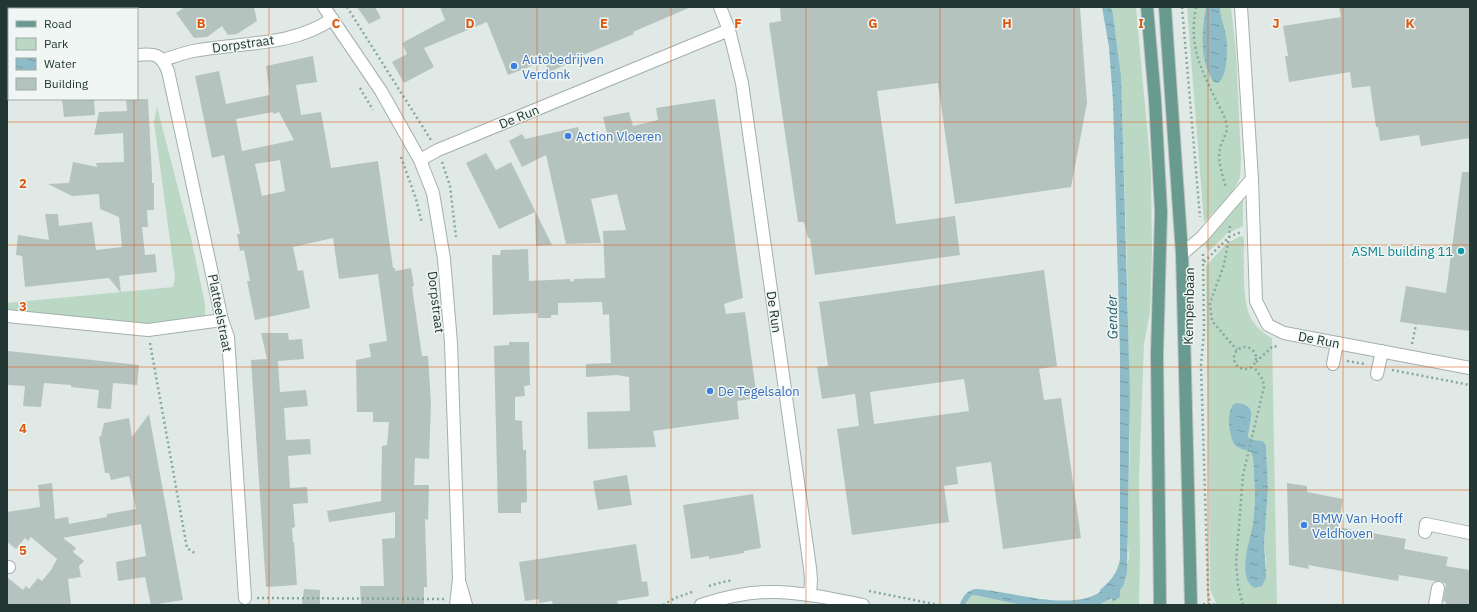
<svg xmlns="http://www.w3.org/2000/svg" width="1477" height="612" font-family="'IBM Plex Sans',sans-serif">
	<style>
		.green { fill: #bbd8c4; fill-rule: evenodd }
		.water { fill: url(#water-ripples) }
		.building { fill: #b5c3be; fill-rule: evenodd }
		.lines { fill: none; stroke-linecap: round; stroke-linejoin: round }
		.minor-casing { stroke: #a3b0ac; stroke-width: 14 }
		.major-casing { stroke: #bdc3c2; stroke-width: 14 }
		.path { stroke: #83a99f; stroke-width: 2.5; stroke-dasharray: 2 3; stroke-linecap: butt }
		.minor { stroke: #fff; stroke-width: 12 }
		.major { stroke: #699a90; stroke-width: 12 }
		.grid { fill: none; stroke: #de570e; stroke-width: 1; stroke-opacity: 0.55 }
		.shop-dot { fill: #3f7fe0; stroke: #eff6f3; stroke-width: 1.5 }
		.culture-dot { fill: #0f9aa8; stroke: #eff6f3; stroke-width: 1.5 }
		.labels { text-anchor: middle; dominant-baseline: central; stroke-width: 3; stroke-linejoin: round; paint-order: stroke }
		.street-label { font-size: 13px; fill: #223733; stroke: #eff6f3 }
		.shop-label { font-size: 13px; fill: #366cbe; stroke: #eff6f3; text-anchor: start }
		.culture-label { font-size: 13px; fill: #0d838f; stroke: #eff6f3; text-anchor: end }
		.water-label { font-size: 14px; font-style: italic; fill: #245c6c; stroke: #eff6f3 }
		.grid-label { font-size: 13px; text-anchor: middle; font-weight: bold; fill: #de570e; stroke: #eff6f3; stroke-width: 3; stroke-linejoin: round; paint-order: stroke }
	</style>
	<defs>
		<pattern id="water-ripples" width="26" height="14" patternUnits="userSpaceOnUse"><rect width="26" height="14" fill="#8dbcc8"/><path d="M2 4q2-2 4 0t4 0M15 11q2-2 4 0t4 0" fill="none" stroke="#739aa3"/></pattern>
	</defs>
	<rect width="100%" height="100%" fill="#e0e9e5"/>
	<g class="green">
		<polygon points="1111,7 1136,7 1151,171 1152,253 1150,312 1144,344 1139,478 1140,553 1139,605 1099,605 1113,598 1113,601 1120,590 1129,558 1127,535 1130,446 1127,266 1122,109 1118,54"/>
		<path d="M 1187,7 L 1206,7 C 1203,29 1202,49 1208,71 L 1227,52 L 1226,35 L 1220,16 L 1220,7 L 1231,7 L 1236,52 L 1241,160 L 1240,177 L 1232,194 L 1204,222 Z"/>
		<polygon points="157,107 191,238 205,304 205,317 195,320 142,325 7,310 7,303 173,287 175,277 154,122"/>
		<polygon points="1241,199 1243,200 1243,226 1228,233 1209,251 1206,247 1206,238"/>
		<path d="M 1240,236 L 1244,237 C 1244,256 1242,297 1249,314 C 1253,324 1262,333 1272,338 L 1277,605 L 1217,605 L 1210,589 L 1206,266 L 1225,245 ZM 1236,403 L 1246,405 L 1252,417 L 1248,437 L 1254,440 L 1263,441 L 1266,446 L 1268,489 L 1264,544 L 1266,561 L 1266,578 L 1246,578 C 1244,556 1251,537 1254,517 C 1256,497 1254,477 1253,458 L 1251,452 L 1239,448 C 1231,430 1223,421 1236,403 Z"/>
		<polygon points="974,595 1021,605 966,605 971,596"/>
	</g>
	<g class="water">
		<path d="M 1102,7 L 1111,7 L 1113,15 L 1121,77 L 1122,109 L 1130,397 L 1127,573 L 1123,586 L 1120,590 L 1120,597 L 1113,602 L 1112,598 L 1099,605 L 1021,605 L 974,595 L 971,596 L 965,605 L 960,604 C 963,596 967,590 976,589 C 1011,591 1070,612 1100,592 L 1100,590 C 1111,581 1118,572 1120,559 L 1120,354 L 1113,101 L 1109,47 Z"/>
		<path d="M 1206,7 L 1220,7 C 1220,17 1224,25 1226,35 C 1228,46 1228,77 1218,83 L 1214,82 C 1199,61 1202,31 1206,7 Z"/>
		<path d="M 1236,403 C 1260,404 1249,423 1248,437 L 1254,440 L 1263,441 L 1266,446 L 1268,489 L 1264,544 L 1266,572 L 1266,578 L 1262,586 L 1254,588 C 1250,585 1247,581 1246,576 C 1242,556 1253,534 1254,514 C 1256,495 1254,476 1253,458 L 1251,452 C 1246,450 1238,449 1234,444 C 1229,435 1225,408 1236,403 Z"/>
	</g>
	<g class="building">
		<polygon points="185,7 254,7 257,21 237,34 228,35 222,26 207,37 194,38 176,13"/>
		<polygon points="357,7 375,7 381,18 369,24"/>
		<polygon points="440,7 691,7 633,32 634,34 566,62 567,64 549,72 544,61 508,75 487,22 424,48 434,67 404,83 392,62 407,54 402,43 445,20"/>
		<polygon points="780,7 1080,7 1087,103 1071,187 955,204 938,83 877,91 896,224 955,216 960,255 815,275 810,238 808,238 804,222 798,222 769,23 781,21"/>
		<polygon points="1339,7 1470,7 1470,138 1421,146 1419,135 1380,141 1378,127 1376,127 1370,86 1352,88 1350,72 1289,82 1285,56 1288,56 1283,26 1341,17"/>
		<path d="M 313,56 L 317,82 L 296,85 L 301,115 L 321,112 L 331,168 L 378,161 L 393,268 L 395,268 L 395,271 L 411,268 L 414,286 L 412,287 L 422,356 L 428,356 L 431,403 L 429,459 L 415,458 L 414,485 L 429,485 L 428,520 L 425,519 L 427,587 L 424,587 L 424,605 L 361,605 L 360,586 L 384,586 L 382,539 L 395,538 L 395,512 L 329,522 L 327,511 L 381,501 L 382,446 L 387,445 L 389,422 L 373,422 L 373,412 L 357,412 L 356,360 L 371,357 L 369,344 L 387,341 L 378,274 L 339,279 L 333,238 L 293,247 L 298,271 L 303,270 L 310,308 L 255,320 L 247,281 L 250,281 L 244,250 L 240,251 L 237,234 L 240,234 L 224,155 L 212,158 L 195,76 L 219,71 L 226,104 L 270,95 L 266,66 ZM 273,112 L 273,114 L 279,112 L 294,140 L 242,151 L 236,119 ZM 280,160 L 285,191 L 262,196 L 255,164 Z"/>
		<polygon points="62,99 94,99 95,115 64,117"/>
		<polygon points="126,99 148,99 152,176 152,183 154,183 154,210 147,210 148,227 142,227 145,255 155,254 157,272 119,276 121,293 109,278 25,287 22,256 16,255 18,235 49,240 45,214 58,214 59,226 92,222 96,250 122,247 119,217 100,209 99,194 72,196 48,184 69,183 73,162 97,167 96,163 124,162 123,133 94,135 99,112 127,111"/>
		<polygon points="715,99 743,298 724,304 726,314 745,312 757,398 737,401 739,419 653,431 656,447 588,449 587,412 630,411 629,377 617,375 586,377 586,364 611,363 609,314 603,315 602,302 558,303 558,315 551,315 551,318 538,318 538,313 493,315 492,255 500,255 501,250 528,249 529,281 570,279 571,282 574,281 574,279 605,278 603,231 626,230 617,194 591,199 601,243 566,244 546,155 522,167 509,141 522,134 525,139 578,127 582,144 608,138 603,117 629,112 633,126 658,120 656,108"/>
		<polygon points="486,153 496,170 511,162 552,245 536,246 535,212 499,229 466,163"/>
		<polygon points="1462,172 1470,172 1470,331 1400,322 1406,286 1446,293"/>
		<path d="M 1044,270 L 1057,366 L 1039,369 L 1044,400 L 1061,398 L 1081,538 L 1003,549 L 991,462 L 956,467 L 958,484 L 944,486 L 949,522 L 852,535 L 837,429 L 859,426 L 855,394 L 822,399 L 817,367 L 828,366 L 819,302 ZM 964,379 L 969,411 L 874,424 L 870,392 Z"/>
		<polygon points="261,333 288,333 289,340 302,339 304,359 278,361 280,392 306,390 308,406 284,408 286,440 310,439 311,454 288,456 290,488 307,487 308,503 293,504 295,527 292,528 293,543 294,542 297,585 266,587 251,360 267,359"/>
		<polygon points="509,342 529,342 530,385 524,386 525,396 515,397 515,420 522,421 523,450 526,450 527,502 521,503 521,513 498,513 494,346 509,345"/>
		<polygon points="8,351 139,365 137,385 113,383 111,409 97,408 99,390 71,387 71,385 44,383 41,407 23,406 25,386 7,385"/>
		<polygon points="149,414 183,600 151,605 145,577 118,581 116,562 146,556 141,524 63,538 76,548 73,552 84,561 79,566 81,577 68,579 71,605 7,605 7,577 23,590 26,586 29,589 38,578 42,581 51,570 57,559 31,537 28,541 25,538 16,549 7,542 7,512 40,507 38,485 52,483 55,519 68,517 69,524 107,517 107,514 136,509 129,476 111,480 109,473 105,473 99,437 101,436 104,423 129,418 132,437"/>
		<polygon points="627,475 632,505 598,510 593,481"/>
		<polygon points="1287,483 1307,486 1307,492 1343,499 1338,527 1406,539 1404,549 1448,557 1446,566 1470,570 1470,605 1446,605 1446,602 1443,601 1446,584 1440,581 1435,581 1399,575 1398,581 1308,565 1309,569 1289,565"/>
		<polygon points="753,494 761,548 744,551 744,553 709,559 709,556 691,559 683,505"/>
		<polygon points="636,544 642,582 647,581 649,596 617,601 618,605 553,605 552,601 539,603 539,599 525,601 519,562"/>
		<polygon points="304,589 320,590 320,605 302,605"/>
	</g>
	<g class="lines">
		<g class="minor-casing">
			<g id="minor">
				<polyline points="324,7 381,91 420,160 433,193 444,259 451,343 459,579 456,605"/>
				<polyline points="720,7 729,30 742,83 810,568 811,580 810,594"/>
				<polyline points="1241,7 1252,179 1256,301 1268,325 1284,333 1470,368"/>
				<path d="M 137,55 C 155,53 161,54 168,71 L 222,320 L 228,337 L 245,598"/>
				<path d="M 163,60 C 173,57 183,53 193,51 C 239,42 292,47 332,19"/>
				<polyline points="7,63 9,63"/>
				<polyline points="420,160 438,150 729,30"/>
				<polyline points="1182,254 1202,237 1252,179"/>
				<polyline points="7,316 148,330 222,320"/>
				<polyline points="1333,364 1337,343"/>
				<polyline points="1377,374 1382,351"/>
				<polyline points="1425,532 1426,524 1470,533"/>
				<polyline points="7,567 9,567"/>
				<polyline points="460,584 466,605"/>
				<path d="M 701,605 C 725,597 752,591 777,592 C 806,593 834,599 863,605"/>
				<polyline points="1435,605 1438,588"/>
			</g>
		</g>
		<g class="major-casing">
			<g id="major">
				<polyline points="1147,7 1155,100 1161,212 1157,355 1160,605"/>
				<polyline points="1165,7 1182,254 1191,605"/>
			</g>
		</g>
		<g class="path">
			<polyline points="347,7 431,140"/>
			<polyline points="1182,7 1200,217"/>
			<path d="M 1196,7 C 1189,44 1199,65 1215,98 C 1219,107 1227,118 1227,129 C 1226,135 1221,142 1220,149 C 1217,161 1223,176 1226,188"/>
			<polyline points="360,88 373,110"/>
			<polyline points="401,157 416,199 422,223"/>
			<polyline points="442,162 450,186 456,237"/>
			<polyline points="1230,226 1229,237 1224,265 1210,303 1212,321 1237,350"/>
			<polyline points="1203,254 1204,331 1201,365 1208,591 1210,605"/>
			<polyline points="1204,262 1229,237 1241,232"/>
			<polyline points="150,343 187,548 196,554"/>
			<polyline points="1412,344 1416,324"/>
			<circle cx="1245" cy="358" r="11"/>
			<polyline points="1347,361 1365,364"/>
			<polyline points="1256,362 1273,346 1279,347"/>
			<polyline points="1392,370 1470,385"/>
			<polyline points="709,586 719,583 733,580"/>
			<polyline points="869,591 939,605"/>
			<polyline points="257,598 444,599"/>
			<polyline points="1203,604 1219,605"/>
			<polyline points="663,605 675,598 695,591"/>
			<polyline points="1243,605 1238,585 1236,563 1243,475 1264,387 1263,380 1254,367"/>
		</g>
		<use href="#minor" class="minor"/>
		<use href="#major" class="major"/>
	</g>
	<path class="grid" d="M 134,7 L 134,9M 269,7 L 269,605M 403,7 L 403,605M 537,7 L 537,605M 671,7 L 671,605M 806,7 L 806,605M 940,7 L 940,605M 1074,7 L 1074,605M 1208,7 L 1208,605M 1343,7 L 1343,605M 134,99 L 134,605M 7,122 L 1470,122M 7,245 L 1470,245M 7,367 L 1470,367M 7,490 L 1470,490"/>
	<g class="shop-dot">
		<circle cx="514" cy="66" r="4"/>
		<circle cx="568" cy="136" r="4"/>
		<circle cx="710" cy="391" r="4"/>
		<circle cx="1304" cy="525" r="4"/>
	</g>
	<circle class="culture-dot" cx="1461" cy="251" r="4"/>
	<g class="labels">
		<g class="street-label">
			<text transform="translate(243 44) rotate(-8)">Dorpstraat</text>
			<text transform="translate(519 117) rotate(-22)">De Run</text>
			<text transform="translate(436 302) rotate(83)">Dorpstraat</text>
			<text transform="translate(1189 306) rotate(-89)">Kempenbaan</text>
			<text transform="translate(774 312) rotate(82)">De Run</text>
			<text transform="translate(220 313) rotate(79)">Platteelstraat</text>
			<text transform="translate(1319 340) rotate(11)">De Run</text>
		</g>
		<g class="shop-label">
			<text x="522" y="59">Autobedrijven<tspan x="522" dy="15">Verdonk</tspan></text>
			<text x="576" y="136">Action Vloeren</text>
			<text x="718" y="391">De Tegelsalon</text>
			<text x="1312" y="518">BMW Van Hooff<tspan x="1312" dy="15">Veldhoven</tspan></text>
		</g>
		<g class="culture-label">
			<text x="1453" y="251">ASML building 11</text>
		</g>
		<g class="water-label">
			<text transform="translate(1112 317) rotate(-91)">Gender</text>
		</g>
	</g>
	<g class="grid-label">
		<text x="201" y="28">B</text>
		<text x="336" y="28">C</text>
		<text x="470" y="28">D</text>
		<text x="604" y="28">E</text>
		<text x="738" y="28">F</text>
		<text x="873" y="28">G</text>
		<text x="1007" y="28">H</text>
		<text x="1141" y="28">I</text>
		<text x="1276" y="28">J</text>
		<text x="1410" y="28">K</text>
		<text x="23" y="188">2</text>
		<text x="23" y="311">3</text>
		<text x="23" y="433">4</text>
		<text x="23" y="555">5</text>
	</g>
	<rect width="1477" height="612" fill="none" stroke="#223733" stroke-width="16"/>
	<rect x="8" y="8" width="130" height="92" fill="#eff6f3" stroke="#9daaa6"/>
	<rect x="16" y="21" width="20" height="6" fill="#699a90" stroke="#9daaa6"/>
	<text x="44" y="28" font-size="12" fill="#223733">Road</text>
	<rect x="16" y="38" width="20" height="12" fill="#bbd8c4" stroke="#9daaa6"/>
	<text x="44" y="48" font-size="12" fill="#223733">Park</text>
	<rect x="16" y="58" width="20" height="12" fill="url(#water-ripples)" stroke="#9daaa6"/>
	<text x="44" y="68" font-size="12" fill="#223733">Water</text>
	<rect x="16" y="78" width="20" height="12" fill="#b5c3be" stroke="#9daaa6"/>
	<text x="44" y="88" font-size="12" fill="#223733">Building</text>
</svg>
